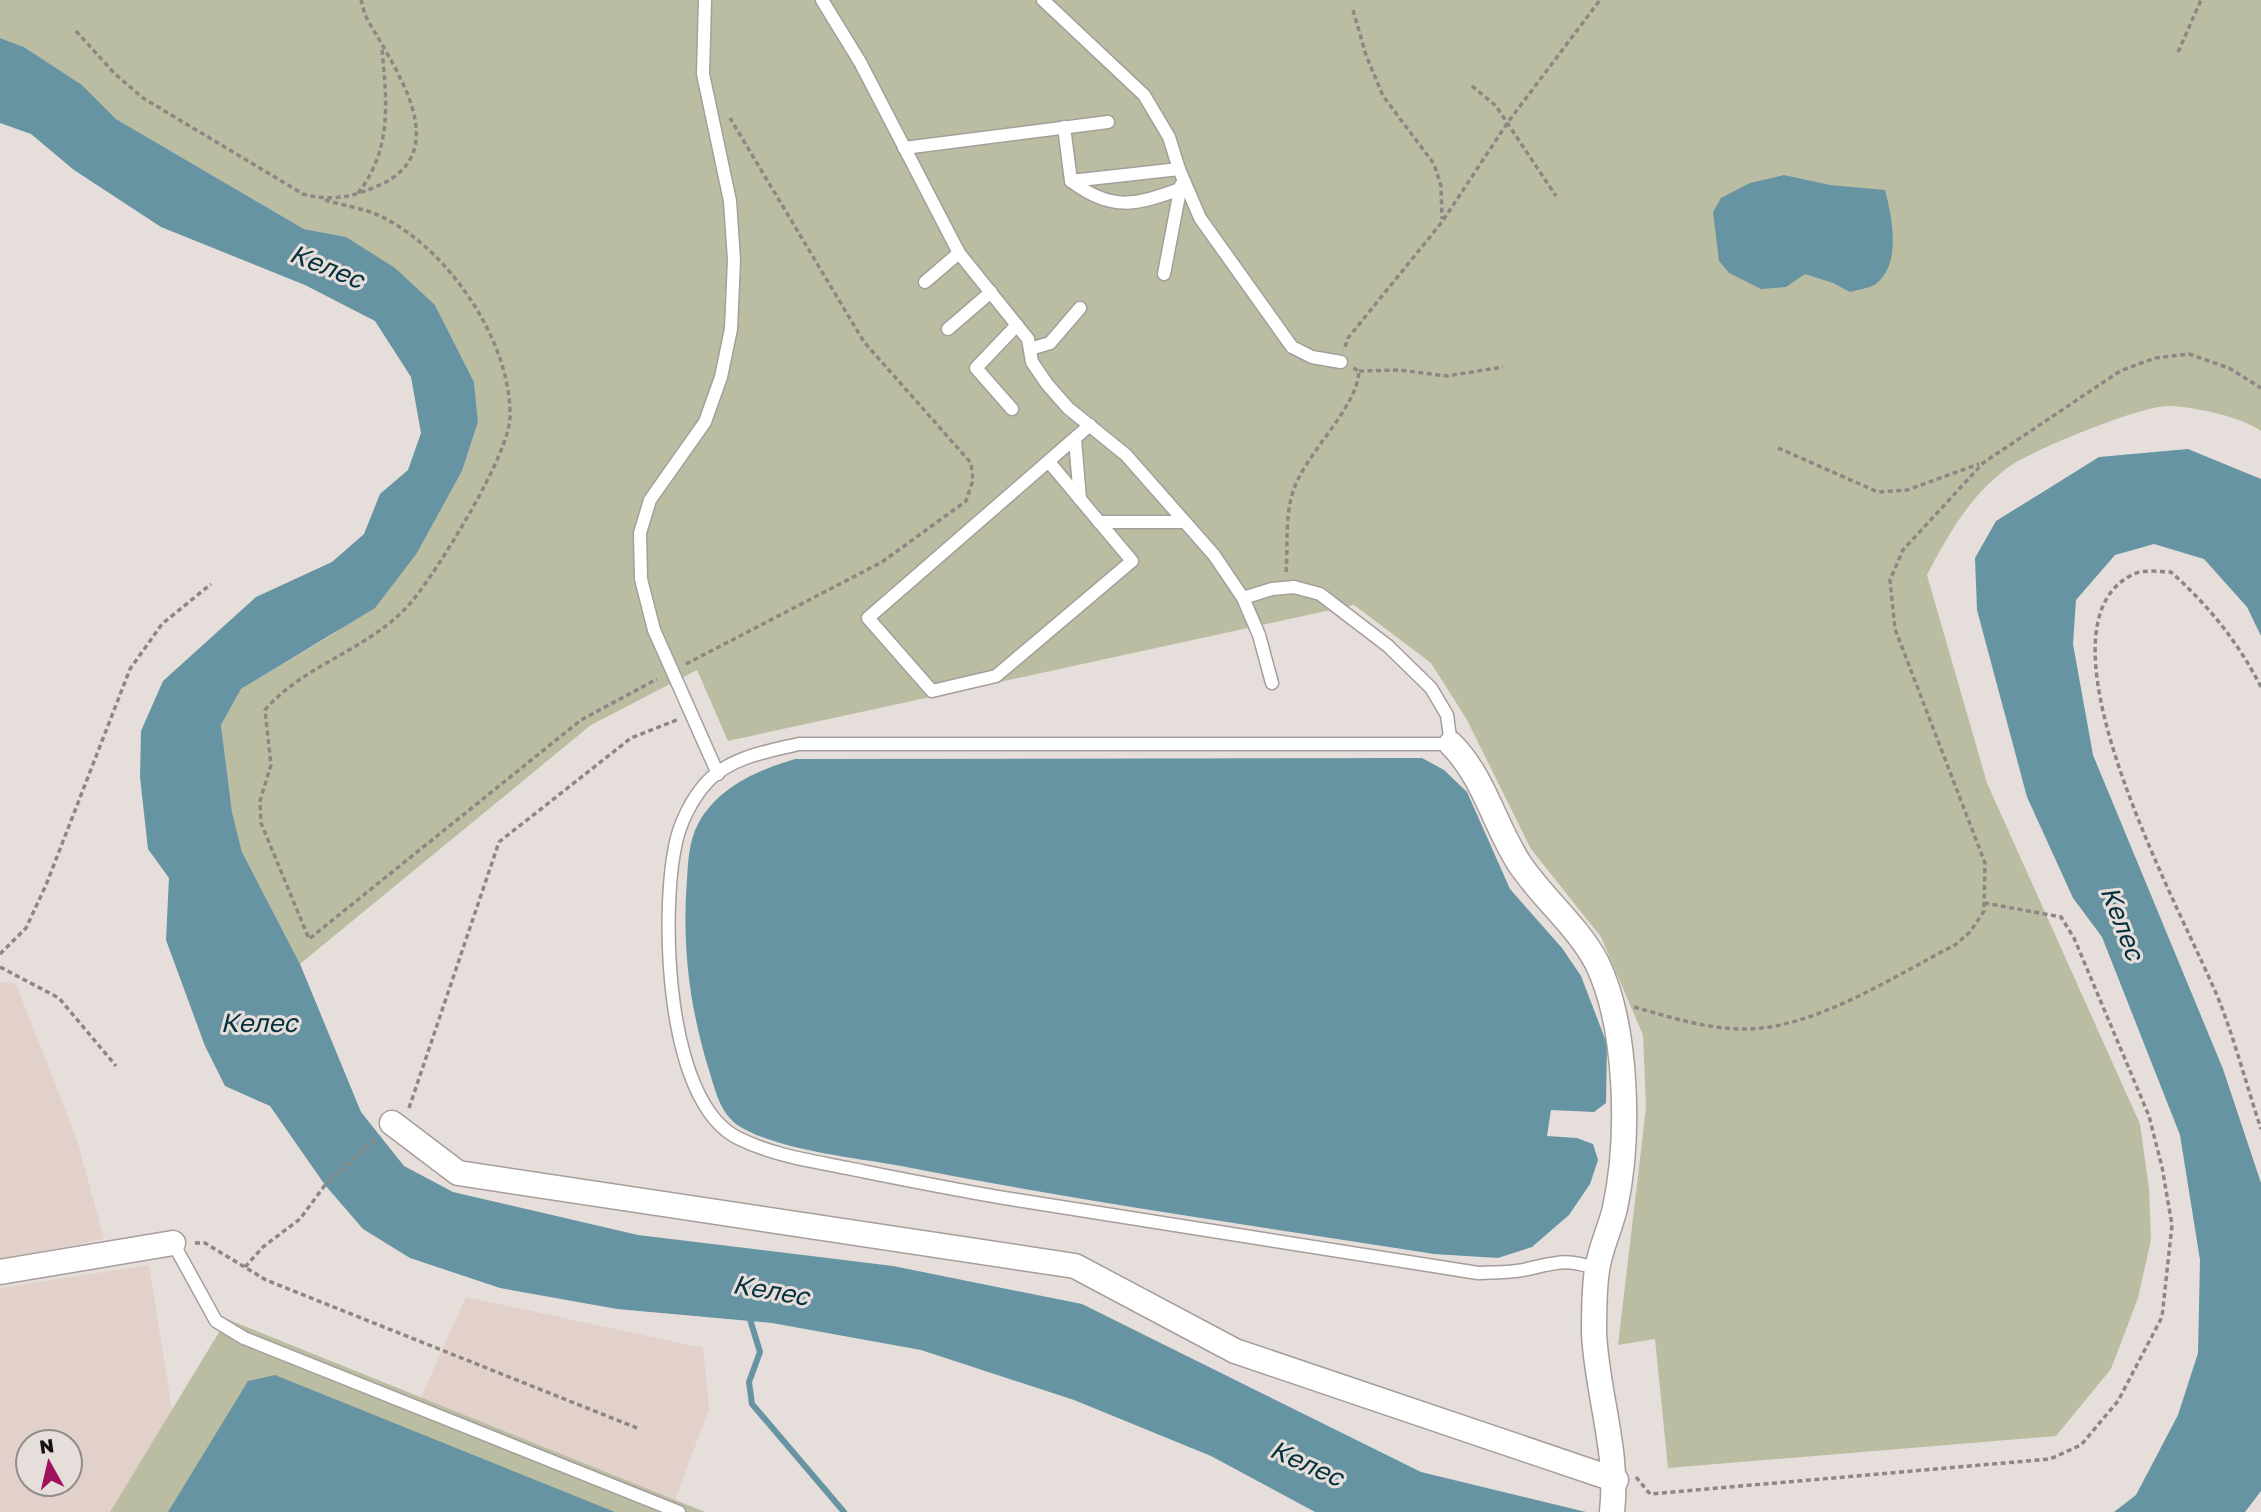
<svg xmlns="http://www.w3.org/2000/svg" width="2261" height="1512" font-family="'Golos Text',sans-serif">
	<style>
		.built { fill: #e1d1ca; fill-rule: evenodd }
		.green { fill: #bbbda2 }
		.water { fill: #6794a2 }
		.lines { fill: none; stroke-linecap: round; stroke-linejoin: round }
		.stream { stroke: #6794a2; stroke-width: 6 }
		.lane-casing { stroke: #a59e9a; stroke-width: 15 }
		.street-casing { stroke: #a59e9a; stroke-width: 27 }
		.path { stroke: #8d8784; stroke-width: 3.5; stroke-dasharray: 5 3.5; stroke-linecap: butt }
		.lane { stroke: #fff; stroke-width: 12 }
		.street { stroke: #fff; stroke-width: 24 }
		.labels { text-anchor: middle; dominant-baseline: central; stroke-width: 6; stroke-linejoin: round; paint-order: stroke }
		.water-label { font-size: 26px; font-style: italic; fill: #05323e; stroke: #e6deda }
	</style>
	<rect width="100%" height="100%" fill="#e6deda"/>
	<g class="built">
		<polygon points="0,982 16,984 77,1140 104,1239 0,1259"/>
		<path d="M 149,1265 L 172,1410 L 110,1512 L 0,1512 L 0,1288 ZM 28,1442 L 70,1442 L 70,1484 L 28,1484 Z"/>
		<polygon points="466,1297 703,1348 709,1409 675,1500 421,1397"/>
	</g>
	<g class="green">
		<path d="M 0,0 L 2261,0 L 2261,431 C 2242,417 2195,407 2170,406 C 2144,404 2033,450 2010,466 C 1971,494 1949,533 1927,575 L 1987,783 L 2140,1124 L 2149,1188 L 2151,1240 L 2138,1298 L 2111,1369 L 2056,1436 L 1668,1468 L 1655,1339 L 1618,1345 L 1646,1108 L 1643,1035 L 1601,937 L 1531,849 L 1467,720 L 1431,663 L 1354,605 L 728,741 L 697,670 L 591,725 L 300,964 L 242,852 L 232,812 L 221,725 L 241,689 L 335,633 L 417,553 L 462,471 L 478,422 L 474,382 L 435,305 L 346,237 L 304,229 L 116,119 L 82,85 L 24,47 L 0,38 Z"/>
		<polygon points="227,1319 705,1512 110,1512"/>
	</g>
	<g class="water">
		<polygon points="0,38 24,47 82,85 116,119 304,229 346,237 395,268 435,305 474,382 478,422 462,471 417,553 375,608 241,689 221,725 232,812 242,852 300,964 361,1112 404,1166 453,1192 638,1235 893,1266 1082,1304 1421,1472 1586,1512 1315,1512 1211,1456 1074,1400 921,1350 772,1323 617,1309 500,1288 410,1258 363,1229 325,1185 270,1106 225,1086 205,1046 166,940 169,878 148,849 140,777 141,731 163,681 256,597 332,562 364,534 380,494 408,470 421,433 411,377 375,321 305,285 161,227 74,170 31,134 0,123"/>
		<path d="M 1784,175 L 1830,185 L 1885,190 C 1892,217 1902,263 1876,284 C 1870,288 1857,290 1850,292 L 1833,283 L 1805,274 L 1786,287 L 1761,289 L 1729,273 L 1719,261 L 1713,212 L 1721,198 L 1750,183 Z"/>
		<polygon points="2188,449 2261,479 2261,636 2247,607 2204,559 2154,544 2115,555 2076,600 2073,644 2093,755 2223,1069 2261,1183 2261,1491 2245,1512 2114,1512 2136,1495 2178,1415 2198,1353 2200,1260 2180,1135 2102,937 2073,898 2027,797 1977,610 1975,558 1996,521 2099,457"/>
		<path d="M 1422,758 L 1444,770 L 1467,792 L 1510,889 L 1562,948 L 1581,976 L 1607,1044 L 1606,1103 L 1594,1112 L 1551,1110 L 1547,1136 L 1577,1138 L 1593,1144 L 1598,1160 L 1590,1184 L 1569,1215 L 1532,1247 L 1498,1258 L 1434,1254 C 1256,1226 1077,1201 901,1166 C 856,1158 777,1150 739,1126 C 719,1113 715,1088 708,1067 C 689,1004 682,945 687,880 C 688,861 689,841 698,824 C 718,787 758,770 795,759 Z"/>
		<polygon points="275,1375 615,1512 168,1512 248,1381"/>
	</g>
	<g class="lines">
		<polyline class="stream" points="749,1316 760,1352 749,1382 752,1404 844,1512"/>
		<g class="lane-casing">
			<g id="lane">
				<polyline points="705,0 703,74 730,201 734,260 731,329 721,377 705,422 650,500 640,533 641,579 654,630 718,774"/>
				<polyline points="822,0 860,62 959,253 1028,339 1032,362 1047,384 1068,408 1126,455 1214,555 1243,598 1259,635 1272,683"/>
				<polyline points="1043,0 1144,95 1169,137 1179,169 1200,218 1292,347 1312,357 1341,362"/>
				<polyline points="1064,127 1071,181 1179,169"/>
				<polyline points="904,148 1108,122"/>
				<path d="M 1071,181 C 1112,212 1136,205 1180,189"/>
				<polyline points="1164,274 1181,185"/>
				<polyline points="925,282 959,253"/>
				<polyline points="948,329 991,292"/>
				<polyline points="1030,349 1050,343 1080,308"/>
				<polyline points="1012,409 976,368 1017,325"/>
				<polyline points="1075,439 1080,499"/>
				<polyline points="1049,462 1132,561 996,676 932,691 868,618 1090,425"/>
				<polyline points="1099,522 1185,522"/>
				<path d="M 1243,598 L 1272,589 L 1294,587 L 1320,594 L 1388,646 L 1431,688 L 1447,715 L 1451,744 L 799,744 C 769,751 731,757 708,781 C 692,798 679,824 675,847 C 661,916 665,1102 738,1138 C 774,1156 813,1161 852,1169 C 907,1180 961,1191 1017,1200 C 1171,1224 1324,1249 1478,1273 C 1493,1272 1509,1273 1523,1270 C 1556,1263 1564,1257 1597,1269"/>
				<polyline points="173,1243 216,1321 244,1338 679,1512"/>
			</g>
		</g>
		<g class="street-casing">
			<g id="street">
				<path d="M 1451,744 C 1484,777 1494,824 1519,863 C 1542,898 1577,925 1597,963 C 1628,1027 1630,1139 1615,1208 C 1610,1229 1600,1249 1597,1270 C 1594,1289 1594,1313 1594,1333 C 1597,1394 1619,1451 1612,1512"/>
				<polyline points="392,1123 458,1173 1075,1266 1235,1351 1616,1480"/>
				<polyline points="0,1272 173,1243"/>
			</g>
		</g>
		<g class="path">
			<polyline points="1353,10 1366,55 1383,96 1434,164 1441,186 1442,219"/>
			<path d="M 76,31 L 115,74 L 143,98 L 303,194 C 329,201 350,198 375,187 C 460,153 392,65 365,15 L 361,0"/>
			<polyline points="2178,52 2201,0"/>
			<polyline points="1472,86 1496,106 1556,196"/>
			<path d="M 358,193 C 392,150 387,102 382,50"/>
			<path d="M 325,200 C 344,206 369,209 386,219 C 451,253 512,344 510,418 C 508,457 439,568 413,600 C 373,649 305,663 265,710 L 271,765 L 260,801 L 261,823 L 309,939 L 581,720 L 657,679"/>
			<polyline points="1345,347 1348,338 1442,222 1508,122 1600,0"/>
			<polyline points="1359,371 1399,370 1447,376 1503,367"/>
			<polyline points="1778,448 1878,492 1907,490 1979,464"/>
			<path d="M 1286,572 C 1288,548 1285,519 1292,495 C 1303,454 1357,410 1359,371 L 1353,368"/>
			<polyline points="686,664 882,562 966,501 973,480 971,463 864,342 730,118"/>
			<path d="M 2261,687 C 2238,642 2209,606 2171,572 C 2161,572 2144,569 2134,574 C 2020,626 2190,925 2220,1003 C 2236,1044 2247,1087 2261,1129"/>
			<polyline points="0,954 26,928 46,885 130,669 162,624 211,584"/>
			<polyline points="0,967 59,998 116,1066"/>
			<path d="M 1634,1007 C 1670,1017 1706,1029 1744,1029 C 1815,1029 1892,977 1955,945 L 1970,932 L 1984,911 L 1985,863 L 1895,629 L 1890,580 L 1903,550 L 1983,463 L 2120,371 L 2155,358 L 2189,354 L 2229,368 L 2261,388"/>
			<polyline points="409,1108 499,842 631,738 679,719"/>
			<polyline points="195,1243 205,1243 266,1280 637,1428"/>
			<polyline points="245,1267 263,1247 300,1219 325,1185 378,1137"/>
			<polyline points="1636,1477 1650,1494 2050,1459 2081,1445 2118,1401 2162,1317 2172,1225 2162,1167 2149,1116 2074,938 2061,917 1985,903"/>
		</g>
		<use href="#lane" class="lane"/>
		<use href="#street" class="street"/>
	</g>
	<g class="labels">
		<g class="water-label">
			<text transform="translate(327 266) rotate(22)">Келес</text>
			<text transform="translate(2123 923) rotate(69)">Келес</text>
			<text x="259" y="1022">Келес</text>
			<text transform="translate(771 1290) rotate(10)">Келес</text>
			<text transform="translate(1307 1463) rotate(24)">Келес</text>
		</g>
	</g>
	<g transform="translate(49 1463) rotate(352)"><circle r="33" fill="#e6deda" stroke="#928c89" stroke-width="2"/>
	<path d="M0-5L12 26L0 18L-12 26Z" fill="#9f125d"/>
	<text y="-10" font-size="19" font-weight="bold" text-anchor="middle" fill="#141110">N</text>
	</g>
</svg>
